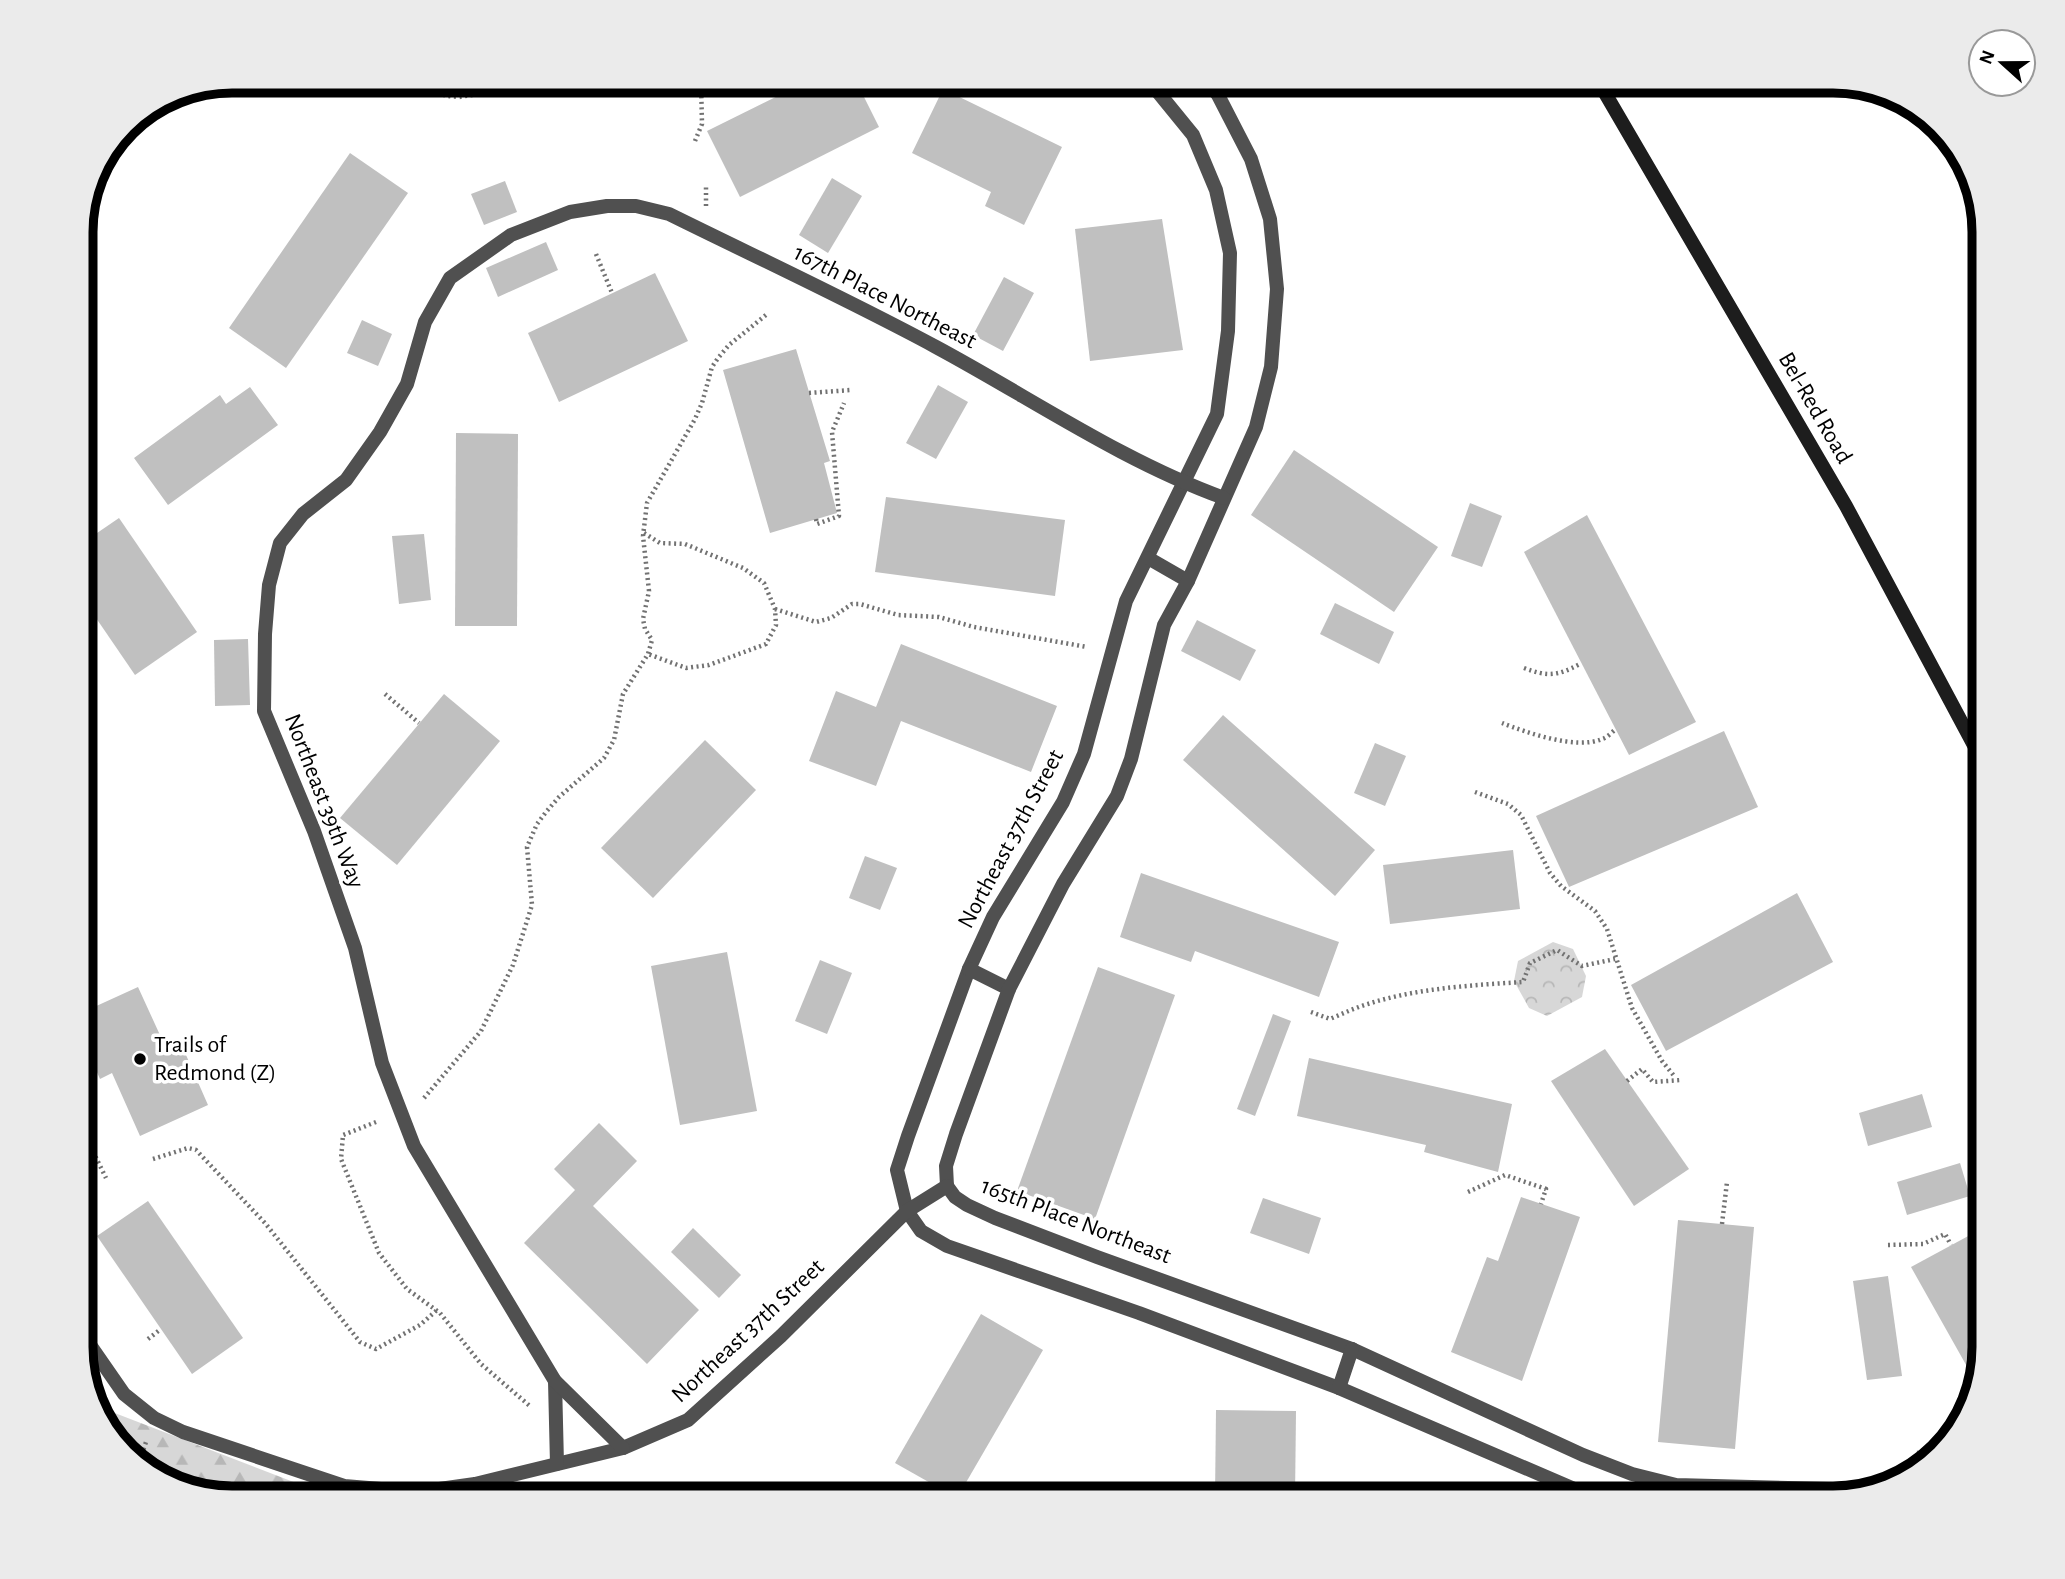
<svg xmlns="http://www.w3.org/2000/svg" width="2065" height="1579" font-family="'Alegreya Sans',sans-serif">
	<style>
		.forest { fill: url(#forest-firs) }
		.park { fill: url(#park-crowns) }
		.building { fill: #c0c0c0 }
		.lines { fill: none; stroke-linecap: round; stroke-linejoin: round }
		.path { stroke: #727272; stroke-width: 4.5; stroke-dasharray: 2 3.5; stroke-linecap: butt }
		.minor { stroke: #505050; stroke-width: 14 }
		.secondary { stroke: #1d1d1d; stroke-width: 14 }
		.poi-dot { fill: #000; stroke: #fff; stroke-width: 2.5 }
		.labels { text-anchor: middle; dominant-baseline: central; stroke-width: 7; stroke-linejoin: round; paint-order: stroke }
		.street-label { font-size: 24px; fill: #000; stroke: #fff }
		.poi-label { font-size: 24px; fill: #000; stroke: #fff; text-anchor: start }
		.rim { fill: none; stroke: #000; stroke-width: 9 }
	</style>
	<defs>
		<pattern id="forest-firs" width="22" height="20" patternUnits="userSpaceOnUse" patternTransform="scale(1.75)"><rect width="22" height="20" fill="#d7d7d7"/><path d="M5 1l3.5 6h-7zM16 11l3.5 6h-7z" fill="#b7b7b7"/></pattern>
		<pattern id="park-crowns" width="20" height="18" patternUnits="userSpaceOnUse" patternTransform="scale(1.75)"><rect width="20" height="18" fill="#d7d7d7"/><path d="M2 6a3 3 0 1 1 6 0M12 15a3 3 0 1 1 6 0" fill="none" stroke="#b7b7b7"/></pattern>
	</defs>
	<rect width="100%" height="100%" fill="#fff"/>
	<polygon class="forest" points="94,1405 335,1498 232,1498 140,1467 96,1414"/>
	<polygon class="park" points="1553,942 1573,949 1586,976 1582,997 1547,1016 1529,1008 1514,981 1518,961"/>
	<g class="building">
		<polygon points="808,81 856,81 879,127 740,197 707,131"/>
		<polygon points="943,89 1062,147 1024,225 985,206 991,192 912,153"/>
		<polygon points="350,153 408,193 286,368 229,328"/>
		<polygon points="832,178 862,196 828,253 799,235"/>
		<polygon points="505,181 517,212 484,225 471,194"/>
		<polygon points="1162,219 1183,350 1090,361 1075,229"/>
		<polygon points="546,242 558,270 498,297 486,268"/>
		<polygon points="655,273 688,341 559,402 528,333"/>
		<polygon points="1004,277 1034,293 1003,351 973,335"/>
		<polygon points="362,320 392,334 378,366 347,353"/>
		<polygon points="796,349 830,461 824,463 837,513 770,533 723,370"/>
		<polygon points="938,385 968,402 936,459 906,443"/>
		<polygon points="250,387 278,425 168,505 134,458 220,395 226,404"/>
		<polygon points="456,433 518,434 517,626 455,626"/>
		<polygon points="1294,450 1438,547 1394,612 1251,515"/>
		<polygon points="886,497 1065,520 1055,596 875,572"/>
		<polygon points="1470,503 1502,516 1482,567 1451,556"/>
		<polygon points="1587,515 1696,722 1629,755 1524,552"/>
		<polygon points="119,518 197,632 135,675 81,596 81,544"/>
		<polygon points="424,534 431,600 399,604 392,536"/>
		<polygon points="1335,603 1394,632 1379,664 1320,634"/>
		<polygon points="1197,620 1256,650 1240,681 1181,651"/>
		<polygon points="248,639 250,705 215,706 214,640"/>
		<polygon points="901,644 1057,706 1031,772 901,721 876,786 809,761 836,691 876,707"/>
		<polygon points="444,694 500,741 397,865 340,818"/>
		<polygon points="1223,715 1375,850 1335,896 1183,760"/>
		<polygon points="1724,731 1758,807 1569,887 1536,816"/>
		<polygon points="705,740 756,790 653,898 601,848"/>
		<polygon points="1375,743 1406,756 1385,806 1354,793"/>
		<polygon points="1513,850 1520,909 1390,924 1383,865"/>
		<polygon points="865,856 897,868 880,910 849,898"/>
		<polygon points="1141,873 1339,942 1319,997 1195,951 1191,962 1120,937"/>
		<polygon points="1797,893 1833,962 1666,1051 1631,985"/>
		<polygon points="727,952 757,1111 680,1125 651,966"/>
		<polygon points="820,960 852,973 827,1034 795,1021"/>
		<polygon points="1098,967 1175,995 1095,1219 1017,1191"/>
		<polygon points="138,987 165,1046 179,1039 208,1105 140,1136 112,1073 100,1079 81,1036 81,1013"/>
		<polygon points="1273,1014 1291,1021 1255,1116 1237,1109"/>
		<polygon points="1605,1049 1689,1169 1634,1206 1551,1081"/>
		<polygon points="1309,1058 1512,1104 1498,1172 1424,1152 1426,1145 1297,1116"/>
		<polygon points="1922,1094 1932,1127 1868,1146 1859,1113"/>
		<polygon points="599,1123 637,1161 593,1206 699,1310 647,1364 524,1243 575,1190 554,1169"/>
		<polygon points="1960,1163 1970,1196 1907,1215 1897,1182"/>
		<polygon points="1521,1197 1580,1217 1522,1381 1451,1352 1487,1257 1498,1261"/>
		<polygon points="1263,1198 1321,1218 1309,1254 1250,1233"/>
		<polygon points="148,1201 243,1338 192,1374 97,1236"/>
		<polygon points="1678,1220 1754,1227 1735,1449 1658,1442"/>
		<polygon points="693,1228 741,1275 719,1298 671,1252"/>
		<polygon points="1972,1234 1984,1257 1984,1347 1974,1379 1911,1267"/>
		<polygon points="1888,1276 1902,1376 1867,1380 1853,1281"/>
		<polygon points="981,1314 1043,1350 957,1498 895,1463"/>
		<polygon points="1216,1410 1296,1411 1295,1498 1215,1498"/>
		<polygon points="1115,1482 1149,1495 1148,1498 1109,1498"/>
	</g>
	<g class="lines">
		<g class="path">
			<path d="M 420,81 C 430,93 443,96 459,97 L 540,85"/>
			<polyline points="695,141 702,124 701,81"/>
			<polyline points="706,206 706,187"/>
			<polyline points="596,254 612,293"/>
			<polyline points="809,393 851,390"/>
			<polyline points="816,519 817,524 839,516 832,432 844,403"/>
			<polyline points="644,533 660,543 685,544 743,568 764,583 775,609 776,625 766,644 709,665 686,668 648,654"/>
			<polyline points="775,609 816,622 831,618 852,604 860,604 898,615 939,617 974,627 1087,647"/>
			<path d="M 1524,668 C 1548,677 1557,676 1580,664"/>
			<polyline points="385,694 419,723"/>
			<path d="M 1502,723 C 1528,733 1576,750 1602,739 C 1607,738 1612,732 1616,729"/>
			<polyline points="1475,792 1508,804 1521,815 1550,873 1561,886 1595,911 1607,929 1632,1008 1662,1061 1675,1077"/>
			<path d="M 1311,1012 L 1330,1019 C 1344,1013 1357,1007 1371,1003 C 1419,988 1474,985 1523,982 L 1530,963 L 1557,950 L 1582,966 L 1615,959"/>
			<polyline points="1627,1081 1642,1069 1653,1082 1681,1080"/>
			<polyline points="424,1098 481,1031 513,965 532,905 527,847 537,824 546,812 559,797 604,758 614,740 623,694 648,654 652,640 645,629 643,619 649,591 643,536 647,503 695,419 702,403 712,367 718,358 729,345 766,315"/>
			<polyline points="376,1122 343,1135 341,1159 379,1253 407,1289 440,1313 481,1364 531,1407"/>
			<polyline points="81,1127 106,1178"/>
			<polyline points="153,1159 188,1148 196,1150 265,1223 360,1342 376,1349 420,1325 437,1310"/>
			<polyline points="1468,1192 1505,1175 1546,1189 1541,1204"/>
			<polyline points="1722,1224 1727,1182"/>
			<polyline points="1888,1245 1923,1244 1945,1234 1951,1245"/>
			<polyline points="148,1339 161,1329"/>
			<polyline points="1917,1453 1939,1451"/>
			<polyline points="138,1465 146,1442"/>
		</g>
		<g class="minor">
			<polyline points="1149,81 1193,135 1216,190 1230,253 1228,331 1217,414 1126,601 1084,754 1063,802 993,917 969,969 908,1136 897,1170 907,1211 921,1231 947,1246 1139,1313 1339,1388 1595,1498"/>
			<polyline points="1148,558 1188,581"/>
			<polyline points="969,969 1009,989"/>
			<polyline points="947,1186 946,1166 956,1134 1009,989 1063,884 1117,796 1131,759 1164,625 1188,581 1256,427 1271,367 1277,289 1270,219 1251,159 1218,95 1207,81"/>
			<polyline points="947,1186 955,1197 967,1205 995,1218 1097,1257 1352,1349 1583,1455 1632,1474 1676,1485 1869,1490"/>
			<polyline points="81,1332 124,1394 154,1418 183,1432 344,1486 418,1492 475,1484 623,1448 688,1420 781,1336 907,1211 947,1186"/>
			<polyline points="555,1381 557,1464"/>
			<polyline points="1339,1388 1352,1349"/>
			<path d="M 623,1448 L 555,1381 L 414,1146 L 382,1063 L 355,948 L 314,831 L 264,711 L 265,634 L 269,585 L 280,543 L 303,514 L 346,480 L 380,432 L 407,384 L 425,322 L 450,278 L 511,235 L 570,212 L 607,206 L 636,206 L 669,214 C 758,258 849,300 936,347 C 1031,398 1122,461 1224,498"/>
		</g>
		<polyline class="secondary" points="1598,81 1846,506 1984,764"/>
	</g>
	<circle class="poi-dot" cx="140" cy="1059" r="7"/>
	<g class="labels">
		<g class="street-label">
			<text transform="translate(885 297) rotate(27)">167th Place Northeast</text>
			<text transform="translate(1815 408) rotate(60)">Bel-Red Road</text>
			<text transform="translate(324 801) rotate(69)">Northeast 39th Way</text>
			<text transform="translate(1011 839) rotate(-62)">Northeast 37th Street</text>
			<text transform="translate(1076 1221) rotate(21)">165th Place Northeast</text>
			<text transform="translate(748 1331) rotate(-43)">Northeast 37th Street</text>
		</g>
		<g class="poi-label">
			<text x="154" y="1045">Trails of<tspan x="154" dy="28">Redmond (Z)</tspan></text>
		</g>
	</g>
	<path d="M0 0H2065V1579H0ZM232 93H1833A139 139 0 0 1 1972 232V1347A139 139 0 0 1 1833 1486H232A139 139 0 0 1 93 1347V232A139 139 0 0 1 232 93Z" fill="#ebebeb" fill-rule="evenodd"/>
	<path class="rim" d="M232 93H1833A139 139 0 0 1 1972 232V1347A139 139 0 0 1 1833 1486H232A139 139 0 0 1 93 1347V232A139 139 0 0 1 232 93Z"/>
	<g transform="translate(2002 63) rotate(291)"><circle r="33" fill="#ffffff" stroke="#999999" stroke-width="2"/>
	<path d="M0-5L12 26L0 18L-12 26Z" fill="#000000"/>
	<text y="-10" font-size="19" font-weight="bold" text-anchor="middle" fill="#000000">N</text>
	</g>
</svg>
